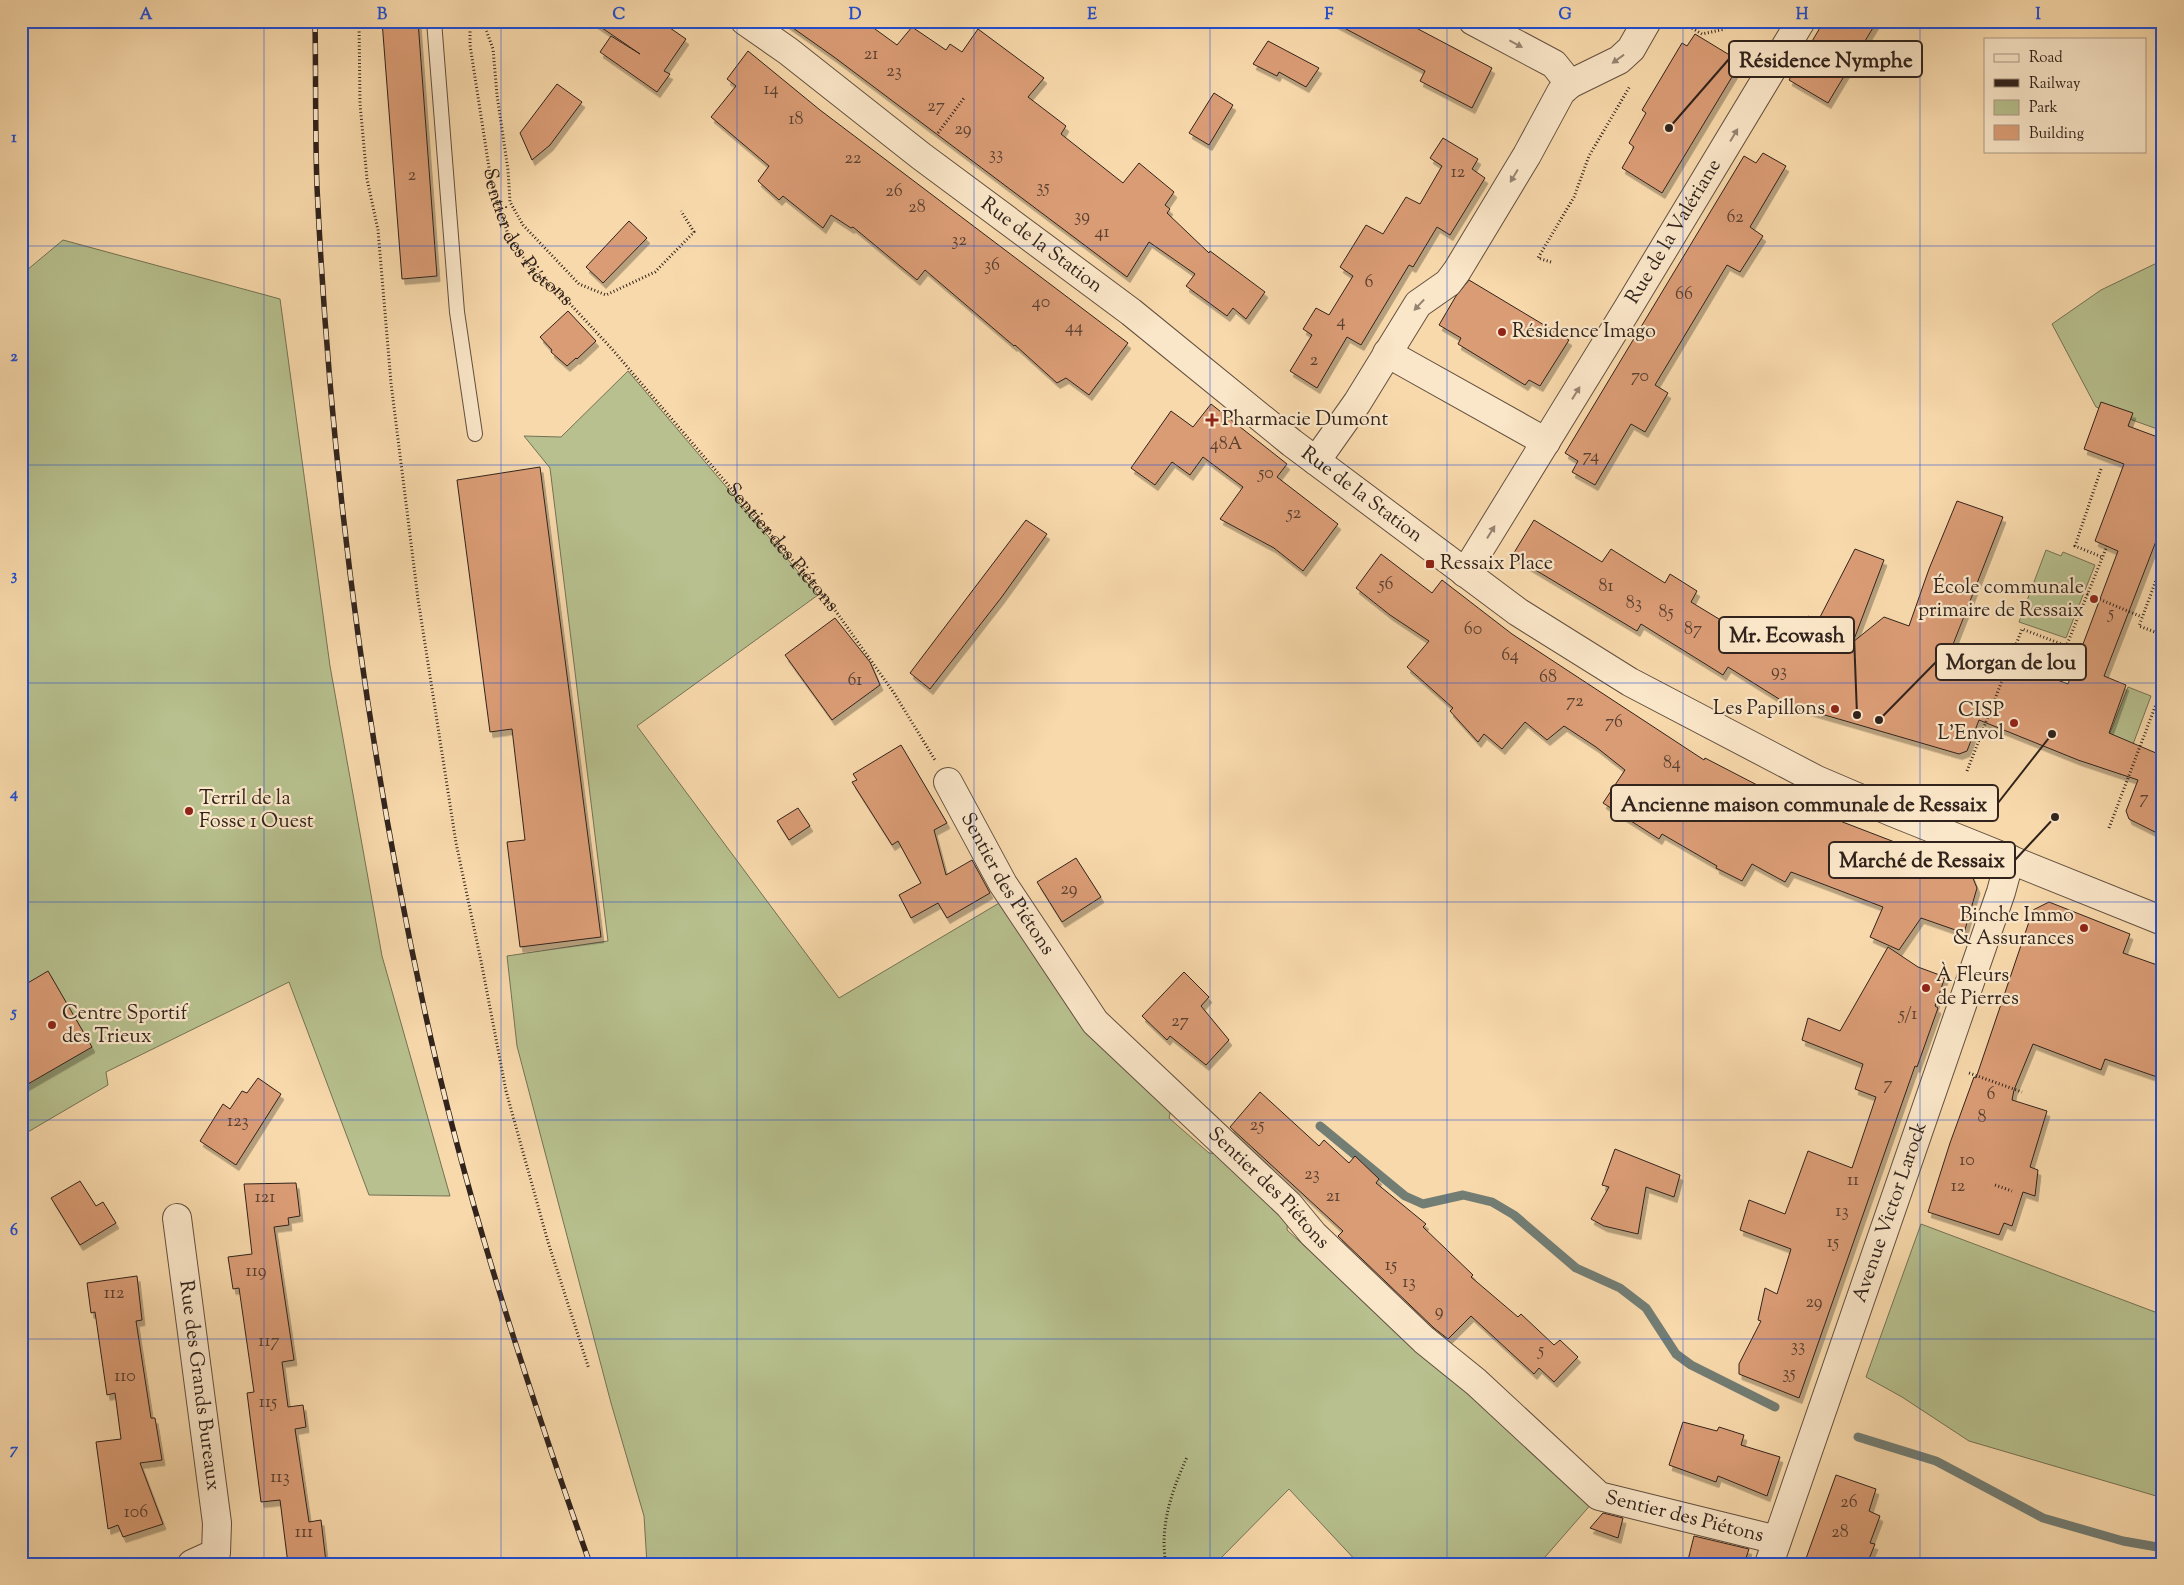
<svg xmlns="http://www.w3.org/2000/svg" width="2184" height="1585" font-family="'Sorts Mill Goudy',serif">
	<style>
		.green { fill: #b7c08e; stroke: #747255 }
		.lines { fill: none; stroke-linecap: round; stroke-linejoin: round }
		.stream { stroke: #727d74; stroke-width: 9 }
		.building { fill: #da9c75; stroke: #31231c; filter: url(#shadow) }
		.service-casing { stroke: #635040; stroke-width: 16 }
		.minor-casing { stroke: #635040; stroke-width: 30 }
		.tertiary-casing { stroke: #635040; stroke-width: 30 }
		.path { stroke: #31231c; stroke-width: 3; stroke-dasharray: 1 2.5; stroke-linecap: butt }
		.service { stroke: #fae6c8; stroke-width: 14 }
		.minor { stroke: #fae6c8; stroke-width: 28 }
		.tertiary { stroke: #fae6c8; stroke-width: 28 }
		.rail-casing { stroke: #31231c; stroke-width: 5.5 }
		.rail { stroke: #fae6c8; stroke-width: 4; stroke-dasharray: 11; stroke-linecap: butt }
		.oneway { fill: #968472 }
		.grid { fill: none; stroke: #1d4ed8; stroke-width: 1; stroke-opacity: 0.55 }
		.poi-dot { fill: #8f2418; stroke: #fae6c8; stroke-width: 2 }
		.labels { text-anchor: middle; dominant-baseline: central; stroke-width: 4.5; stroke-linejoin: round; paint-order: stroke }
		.number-label { font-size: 18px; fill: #5b4132 }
		.street-label { font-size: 20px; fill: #31231c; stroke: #fae6c8 }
		.poi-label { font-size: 20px; fill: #31231c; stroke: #fae6c8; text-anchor: start }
		.leader { fill: none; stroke: #31231c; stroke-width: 2 }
		.callout-dot { fill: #31231c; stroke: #fae6c8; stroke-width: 2 }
		.callout { fill: #fae6c8; stroke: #31231c; stroke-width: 2 }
		.callout-label { font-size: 21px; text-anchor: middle; font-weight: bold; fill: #31231c }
		.neatline { fill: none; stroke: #1d4ed8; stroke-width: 2 }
		.grid-label { font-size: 16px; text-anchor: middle; font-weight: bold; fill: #1d4ed8 }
	</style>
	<defs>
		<filter id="shadow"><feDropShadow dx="3" dy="5.5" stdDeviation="0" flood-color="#0004"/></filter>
	</defs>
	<rect width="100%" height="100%" fill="#f8d9ab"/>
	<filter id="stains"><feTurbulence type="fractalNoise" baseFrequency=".004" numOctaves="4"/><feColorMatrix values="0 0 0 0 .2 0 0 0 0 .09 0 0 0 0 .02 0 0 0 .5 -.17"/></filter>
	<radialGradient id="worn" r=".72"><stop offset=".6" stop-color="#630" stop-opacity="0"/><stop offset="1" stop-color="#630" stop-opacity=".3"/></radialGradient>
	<g class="green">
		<polygon points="63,240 280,299 330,666 382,956 450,1196 369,1195 289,982 106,1072 108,1085 21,1136 21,275"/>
		<polygon points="2163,260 2163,431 2096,407 2052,324 2101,290"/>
		<polygon points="628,371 818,595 637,726 839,998 1006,899 1172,1104 1169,1118 1209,1153 1225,1155 1288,1215 1287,1230 1365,1301 1465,1381 1593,1502 1539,1564 1359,1564 1289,1489 1215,1564 647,1564 644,1516 611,1403 517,1046 507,956 608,941 550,468 524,436 561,437"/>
		<polygon points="2046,550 2061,556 2063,552 2095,565 2066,638 2019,622"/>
		<polygon points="2128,687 2151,696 2132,747 2108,738"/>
		<polygon points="1921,1224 2163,1315 2163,1498 1969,1441 1902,1397 1866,1377"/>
	</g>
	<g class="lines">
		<g class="stream">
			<polyline points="1320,1126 1405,1196 1423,1204 1463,1195 1492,1202 1514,1215 1576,1268 1620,1288 1646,1308 1676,1354 1691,1365 1775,1407"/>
			<polyline points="1858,1437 1936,1461 2043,1518 2123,1541 2163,1548"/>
		</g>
	</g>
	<g class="building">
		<polygon points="382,21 418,21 437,276 402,279"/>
		<polygon points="592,21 660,21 686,39 664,71 670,74 657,92 600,52 611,36 640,54"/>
		<polygon points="783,21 864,21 897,45 912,27 946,50 950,44 962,52 978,29 1044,78 1028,97 1066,126 1061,134 1123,183 1139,163 1174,192 1165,205 1170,209 1167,213 1209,253 1210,251 1265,292 1246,319 1233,308 1227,316 1186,286 1195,274 1149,242 1127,277 834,57"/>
		<polygon points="1331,21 1403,21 1492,68 1472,108 1420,81 1425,71"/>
		<polygon points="1824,21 1877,21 1828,103 1789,80"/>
		<polygon points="1695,34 1741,62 1662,193 1622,168 1634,147 1629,143 1646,113 1642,110 1682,43 1687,46"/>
		<polygon points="1268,41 1319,68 1306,87 1279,72 1277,76 1253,64"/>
		<polygon points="748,51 820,110 1128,343 1089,395 1066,378 1057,383 1015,345 1014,346 925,270 917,280 853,227 851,228 831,215 823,228 783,196 779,200 758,181 769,166 711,117 736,86 727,79"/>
		<polygon points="557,84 582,102 550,145 532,160 520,133"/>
		<polygon points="1214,93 1233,105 1209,145 1189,133"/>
		<polygon points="1443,138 1478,159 1472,169 1485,178 1450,235 1437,227 1413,267 1409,265 1361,345 1347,337 1317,388 1290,371 1312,335 1303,329 1316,308 1329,315 1353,276 1340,267 1366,225 1383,234 1406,197 1420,204 1442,166 1430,158"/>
		<polygon points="1763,153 1786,166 1750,227 1763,236 1740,272 1727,265 1655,385 1668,393 1645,432 1631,424 1595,485 1572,472 1578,461 1565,453 1744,156 1756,163"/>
		<polygon points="629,221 647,238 603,283 586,267"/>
		<polygon points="1469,280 1569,340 1540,386 1529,380 1525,385 1458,344 1461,338 1439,325 1456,296"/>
		<polygon points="568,311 596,341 577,359 576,358 567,366 551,352 552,350 540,337"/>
		<polygon points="2101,402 2133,413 2128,426 2163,439 2163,523 2104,676 2126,685 2109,733 2163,756 2163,836 2129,819 2126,811 2138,780 2078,760 1979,720 1967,751 1959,754 1787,704 1728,667 1723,675 1641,624 1637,631 1512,556 1534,520 1602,562 1611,549 1665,583 1670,574 1697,591 1691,602 1747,636 1750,630 1788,653 1808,616 1818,621 1855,549 1884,560 1853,642 1884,617 1909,626 1929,569 1957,501 2003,517 1950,652 2015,674 2018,665 2068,684 2118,551 2095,541 2124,464 2084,449"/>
		<polygon points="1211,404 1287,464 1277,477 1338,524 1303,571 1274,548 1220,519 1243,487 1203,457 1190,475 1172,462 1155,485 1131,468 1171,411 1193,427"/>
		<polygon points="540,467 601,937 520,947 507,842 525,840 512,729 490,732 457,480"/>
		<polygon points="1026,520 1047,534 1001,598 930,689 910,673"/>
		<polygon points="1381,554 1432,593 1442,580 1512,634 1704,760 1705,758 1761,787 1827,816 1970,871 1977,888 1964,933 1921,918 1899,950 1870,937 1883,907 1791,872 1785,882 1752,864 1742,881 1716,868 1717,866 1662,834 1659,839 1603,803 1625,770 1596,747 1564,726 1547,740 1525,722 1502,749 1484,734 1478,742 1450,711 1453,708 1407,667 1429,641 1390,615 1356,588"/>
		<polygon points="835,618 870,662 880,685 832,720 785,655"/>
		<polygon points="901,745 947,823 934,830 946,875 972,860 990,893 947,918 938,903 911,918 899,895 921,883 898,841 892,845 852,782 857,780 853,774"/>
		<polygon points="798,808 810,826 789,840 777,821"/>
		<polygon points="1076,858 1101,897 1062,922 1037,882"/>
		<polygon points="2049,902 2130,934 2123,953 2163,967 2163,1079 2105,1059 2101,1070 2033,1044 2014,1090 2012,1100 2047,1111 2030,1167 2038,1170 2035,1196 2023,1192 2012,1226 2004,1223 1999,1235 1928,1212 1950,1143 1974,1077 1976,1078 2033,910"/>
		<polygon points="1888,947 1918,967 1945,977 1935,1006 1938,1008 1917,1067 1915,1066 1799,1398 1739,1374 1739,1364 1761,1321 1758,1320 1765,1288 1777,1294 1791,1249 1740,1230 1749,1200 1785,1214 1808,1151 1852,1168 1876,1097 1855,1089 1863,1064 1802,1040 1808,1018 1840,1031"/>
		<polygon points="48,971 92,1047 21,1088 21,987"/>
		<polygon points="1184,972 1209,997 1201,1006 1229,1040 1206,1065 1170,1036 1167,1040 1142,1016"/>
		<polygon points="258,1078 281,1094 236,1165 200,1141 223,1104 230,1109 242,1091 247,1093"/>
		<polygon points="1260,1092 1319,1146 1324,1140 1349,1163 1355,1156 1379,1179 1376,1183 1426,1224 1423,1227 1473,1275 1471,1277 1518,1317 1521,1314 1554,1345 1560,1340 1578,1357 1554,1382 1539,1368 1534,1374 1471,1316 1448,1339 1434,1328 1338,1236 1343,1231 1230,1127"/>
		<polygon points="1615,1149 1680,1175 1674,1197 1646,1187 1638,1234 1604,1226 1591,1219 1609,1187 1602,1185"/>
		<polygon points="80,1181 96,1206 103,1202 116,1223 80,1245 51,1198"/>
		<polygon points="296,1183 300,1216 288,1218 289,1225 274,1227 294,1360 282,1362 288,1407 303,1405 306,1427 295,1429 309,1522 321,1520 326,1562 312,1564 288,1564 280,1500 261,1502 247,1393 254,1392 239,1288 233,1289 228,1257 252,1254 244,1184"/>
		<polygon points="137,1276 142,1320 136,1321 151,1418 155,1418 162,1460 140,1463 163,1524 123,1537 118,1525 108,1529 96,1442 121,1439 115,1393 107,1395 95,1312 91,1313 87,1283"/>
		<polygon points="1683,1422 1717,1431 1719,1427 1744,1435 1741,1445 1780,1457 1767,1496 1718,1476 1716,1482 1669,1465"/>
		<polygon points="1836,1475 1876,1489 1869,1511 1880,1516 1870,1543 1875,1544 1867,1564 1804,1564"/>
		<polygon points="1603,1513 1623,1518 1618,1538 1590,1528"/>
		<polygon points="1694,1536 1749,1549 1744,1564 1687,1564"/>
	</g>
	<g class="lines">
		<g class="service-casing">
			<polyline id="service" points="434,21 457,312 475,434"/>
		</g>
		<g class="minor-casing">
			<g id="minor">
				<polyline points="1473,21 1554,64 1570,84"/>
				<polyline points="1387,353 1546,442"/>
				<polyline points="1316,461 1357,403 1418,304 1448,283 1457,271 1527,155 1561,92 1570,84 1619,60 1631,49 1647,21"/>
				<path id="s2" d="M 1465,573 L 1628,308 L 1801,21"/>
				<path id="s3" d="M 948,782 L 1003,884 L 1095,1022 L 1289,1205 L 1313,1234 L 1424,1340 L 1476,1382 L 1599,1496 L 1777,1540"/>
				<path id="s4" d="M 177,1218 L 217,1523 L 216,1553 L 192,1564"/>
				<path id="s5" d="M 1769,1564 L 2001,892 L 2010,859"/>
			</g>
		</g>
		<g class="tertiary-casing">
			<g id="tertiary">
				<path id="s6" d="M 745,21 L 788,51 L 921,156 L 1131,312 L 1292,443 L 1518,612 L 1630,682 L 1817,780 L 1892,812 L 2163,921"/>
			</g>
		</g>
		<g class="path">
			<polyline points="359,21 360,104 367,179 378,230 391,383 418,599 456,843 481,961 506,1091 548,1242 589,1369"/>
			<path id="s1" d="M 470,21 L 470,45 L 492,187 L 509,237 L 536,276 L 559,292 L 612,349 L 835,610 L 894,693 L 935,760"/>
			<polyline points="483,21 493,49 497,95 508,170 510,202 523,225 579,284 606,295 655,272 694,232 681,211"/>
			<polyline points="1680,21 1702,34 1725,29"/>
			<polyline points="804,28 809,21"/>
			<polyline points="938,133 964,98"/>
			<polyline points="1551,262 1538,258 1574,197 1589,156 1630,86"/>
			<polyline points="2101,469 2075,546 2102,557"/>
			<polyline points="2163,568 2161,567 2139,626 2163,635"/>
			<polyline points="2087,594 2142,617"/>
			<polyline points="2066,647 2107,546"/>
			<polyline points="1967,771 2022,629 2072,648"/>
			<polyline points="2109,828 2163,686"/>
			<polyline points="1969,1073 2022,1092"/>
			<polyline points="1995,1185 2012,1191"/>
			<path d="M 1166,1564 C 1159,1527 1172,1490 1187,1457"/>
		</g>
		<use href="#service" class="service"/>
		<use href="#minor" class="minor"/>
		<use href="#tertiary" class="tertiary"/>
		<g class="rail-casing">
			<path id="rail" d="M 315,21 C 316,77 315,132 317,187 C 330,461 365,735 423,1003 C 464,1194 525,1379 590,1564"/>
		</g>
		<use href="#rail" class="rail"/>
	</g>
	<defs><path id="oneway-solid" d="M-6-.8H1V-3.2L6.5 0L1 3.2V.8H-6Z" transform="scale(1.25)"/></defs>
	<g class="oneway">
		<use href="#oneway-solid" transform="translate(1516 44) rotate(28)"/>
		<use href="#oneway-solid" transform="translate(1618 59) rotate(144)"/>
		<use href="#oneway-solid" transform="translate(1734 135) rotate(-59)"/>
		<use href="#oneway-solid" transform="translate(1514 176) rotate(121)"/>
		<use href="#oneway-solid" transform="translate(1419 305) rotate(133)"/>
		<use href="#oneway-solid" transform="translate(1576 393) rotate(-58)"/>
		<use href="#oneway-solid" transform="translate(1491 532) rotate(-58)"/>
	</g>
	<path class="grid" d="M 264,21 L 264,1564M 501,21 L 501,1564M 737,21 L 737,1564M 974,21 L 974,1564M 1210,21 L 1210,1564M 1447,21 L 1447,1564M 1683,21 L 1683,1564M 1920,21 L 1920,1564M 21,246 L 2163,246M 21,465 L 2163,465M 21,683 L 2163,683M 21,902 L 2163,902M 21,1120 L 2163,1120M 21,1339 L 2163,1339"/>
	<g class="poi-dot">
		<circle cx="1502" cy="332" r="5"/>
		<path d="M1209.5 412.5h5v5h5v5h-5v5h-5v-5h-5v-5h5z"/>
		<rect x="1425" y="559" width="10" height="10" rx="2.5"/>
		<circle cx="2094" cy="599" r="5"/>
		<circle cx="1835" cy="709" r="5"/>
		<circle cx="2014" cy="723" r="5"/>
		<circle cx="189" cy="811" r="5"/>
		<circle cx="2084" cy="928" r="5"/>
		<circle cx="1926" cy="988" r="5"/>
		<circle cx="52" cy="1025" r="5"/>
	</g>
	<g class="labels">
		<g class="number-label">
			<text x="871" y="55">21</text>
			<text x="894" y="72">23</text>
			<text x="771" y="90">14</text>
			<text x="936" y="107">27</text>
			<text x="796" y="120">18</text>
			<text x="963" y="130">29</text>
			<text x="996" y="155">33</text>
			<text x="853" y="159">22</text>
			<text x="1458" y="173">12</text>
			<text x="412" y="176">2</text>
			<text x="1043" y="188">35</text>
			<text x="894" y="192">26</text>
			<text x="917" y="208">28</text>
			<text x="1082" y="217">39</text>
			<text x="1735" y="218">62</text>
			<text x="1102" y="233">41</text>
			<text x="959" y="241">32</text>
			<text x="992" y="266">36</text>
			<text x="1369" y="283">6</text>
			<text x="1684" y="295">66</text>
			<text x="1041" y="303">40</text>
			<text x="1341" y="322">4</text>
			<text x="1074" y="328">44</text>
			<text x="1314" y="361">2</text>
			<text x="1640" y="377">70</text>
			<text x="1226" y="445">48A</text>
			<text x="1591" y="457">74</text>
			<text x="1266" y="474">50</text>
			<text x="1294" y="514">52</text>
			<text x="1386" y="585">56</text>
			<text x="1606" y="587">81</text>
			<text x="1634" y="604">83</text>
			<text x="1666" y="613">85</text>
			<text x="2111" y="614">5</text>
			<text x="1473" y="630">60</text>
			<text x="1693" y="630">87</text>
			<text x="1510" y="656">64</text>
			<text x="1779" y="672">93</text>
			<text x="1548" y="678">68</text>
			<text x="855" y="681">61</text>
			<text x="1575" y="702">72</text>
			<text x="1614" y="723">76</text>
			<text x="1672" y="764">84</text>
			<text x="2144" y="799">7</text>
			<text x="1069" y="890">29</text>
			<text x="1908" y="1015">5/1</text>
			<text x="1180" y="1022">27</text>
			<text x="1888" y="1085">7</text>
			<text x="1991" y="1095">6</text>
			<text x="1982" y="1118">8</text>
			<text x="238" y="1122">123</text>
			<text x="1257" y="1126">25</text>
			<text x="1967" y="1161">10</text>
			<text x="1312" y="1175">23</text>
			<text x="1853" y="1181">11</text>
			<text x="1958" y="1187">12</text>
			<text x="1333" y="1197">21</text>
			<text x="265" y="1198">121</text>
			<text x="1842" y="1212">13</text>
			<text x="1833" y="1243">15</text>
			<text x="1391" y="1266">15</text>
			<text x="256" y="1272">119</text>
			<text x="1409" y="1283">13</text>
			<text x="114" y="1294">112</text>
			<text x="1814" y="1303">29</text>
			<text x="1439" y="1312">9</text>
			<text x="269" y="1342">117</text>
			<text x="1798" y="1347">33</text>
			<text x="1541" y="1351">5</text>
			<text x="1789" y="1374">35</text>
			<text x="125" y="1377">110</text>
			<text x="268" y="1403">115</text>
			<text x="280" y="1478">113</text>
			<text x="1849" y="1503">26</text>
			<text x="136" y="1513">106</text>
			<text x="304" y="1533">111</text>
			<text x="1840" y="1533">28</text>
		</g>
		<g class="street-label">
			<text stroke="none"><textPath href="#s2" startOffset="400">Rue de la Valériane</textPath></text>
			<text stroke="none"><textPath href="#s1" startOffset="230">Sentier des Piétons</textPath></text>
			<text stroke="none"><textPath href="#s6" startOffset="372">Rue de la Station</textPath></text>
			<text stroke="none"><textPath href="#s6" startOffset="778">Rue de la Station</textPath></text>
			<text stroke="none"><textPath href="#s1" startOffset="635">Sentier des Piétons</textPath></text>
			<text stroke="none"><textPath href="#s3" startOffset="118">Sentier des Piétons</textPath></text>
			<text stroke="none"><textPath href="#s3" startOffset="522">Sentier des Piétons</textPath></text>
			<text stroke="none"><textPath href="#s5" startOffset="372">Avenue Victor Larock</textPath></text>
			<text stroke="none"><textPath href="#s4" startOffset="169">Rue des Grands Bureaux</textPath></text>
			<text stroke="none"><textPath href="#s3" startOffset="1062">Sentier des Piétons</textPath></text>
		</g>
		<g class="poi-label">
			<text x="1512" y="332">Résidence Imago</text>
			<text x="1222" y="420">Pharmacie Dumont</text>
			<text x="1440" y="564">Ressaix Place</text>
			<text x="2084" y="588" text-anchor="end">École communale<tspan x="2084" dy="23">primaire de Ressaix</tspan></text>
			<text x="1825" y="709" text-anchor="end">Les Papillons</text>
			<text x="2004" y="711" text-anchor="end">CISP<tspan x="2004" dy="23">L'Envol</tspan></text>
			<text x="199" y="799">Terril de la<tspan x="199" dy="23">Fosse 1 Ouest</tspan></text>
			<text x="2074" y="916" text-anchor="end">Binche Immo<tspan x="2074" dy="23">&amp; Assurances</tspan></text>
			<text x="1936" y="976">À Fleurs<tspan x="1936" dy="23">de Pierres</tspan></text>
			<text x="62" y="1014">Centre Sportif<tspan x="62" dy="23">des Trieux</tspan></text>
		</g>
	</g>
	<path class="leader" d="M1669 128L1729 59M1857 715L1854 635M1879 720L1936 662M2052 734L1998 803M2055 817L2015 860"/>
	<g class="callout-dot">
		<circle cx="1669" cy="128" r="5"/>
		<circle cx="1857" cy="715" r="5"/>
		<circle cx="1879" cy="720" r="5"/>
		<circle cx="2052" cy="734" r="5"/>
		<circle cx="2055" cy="817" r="5"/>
	</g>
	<g class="callout">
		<rect x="1729" y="41" width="193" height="36" rx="5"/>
		<rect x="1719" y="617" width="135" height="36" rx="5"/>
		<rect x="1936" y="644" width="150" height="36" rx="5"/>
		<rect x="1611" y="785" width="387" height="36" rx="5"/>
		<rect x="1829" y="842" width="186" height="36" rx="5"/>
	</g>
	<g class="callout-label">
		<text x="1826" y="67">Résidence Nymphe</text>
		<text x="1787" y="642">Mr. Ecowash</text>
		<text x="2011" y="669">Morgan de lou</text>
		<text x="1804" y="811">Ancienne maison communale de Ressaix</text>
		<text x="1922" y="867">Marché de Ressaix</text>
	</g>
	<rect width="2184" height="1585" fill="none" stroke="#f8d9ab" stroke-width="55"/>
	<rect x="1984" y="38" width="162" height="115" fill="#fae6c8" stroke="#aa9883"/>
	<rect x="1994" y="54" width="25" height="8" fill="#fae6c8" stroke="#aa9883"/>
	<text x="2029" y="62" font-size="15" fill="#31231c">Road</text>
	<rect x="1994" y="79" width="25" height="8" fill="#31231c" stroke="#aa9883"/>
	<text x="2029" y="88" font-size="15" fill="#31231c">Railway</text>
	<rect x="1994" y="100" width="25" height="15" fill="#b7c08e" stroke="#aa9883"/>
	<text x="2029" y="112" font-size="15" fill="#31231c">Park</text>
	<rect x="1994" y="125" width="25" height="15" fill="#da9c75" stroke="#aa9883"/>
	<text x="2029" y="138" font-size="15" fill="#31231c">Building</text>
	<rect x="28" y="28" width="2128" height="1530" class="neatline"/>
	<g class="grid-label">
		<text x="146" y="19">A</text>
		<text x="382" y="19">B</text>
		<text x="619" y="19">C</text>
		<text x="855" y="19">D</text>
		<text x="1092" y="19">E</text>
		<text x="1329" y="19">F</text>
		<text x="1565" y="19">G</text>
		<text x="1802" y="19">H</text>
		<text x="2038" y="19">I</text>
		<text x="14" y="142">1</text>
		<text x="14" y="361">2</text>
		<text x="14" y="580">3</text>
		<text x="14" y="798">4</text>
		<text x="14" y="1017">5</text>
		<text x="14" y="1235">6</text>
		<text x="14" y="1454">7</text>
	</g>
	<rect width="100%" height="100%" filter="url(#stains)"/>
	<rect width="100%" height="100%" fill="url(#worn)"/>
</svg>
